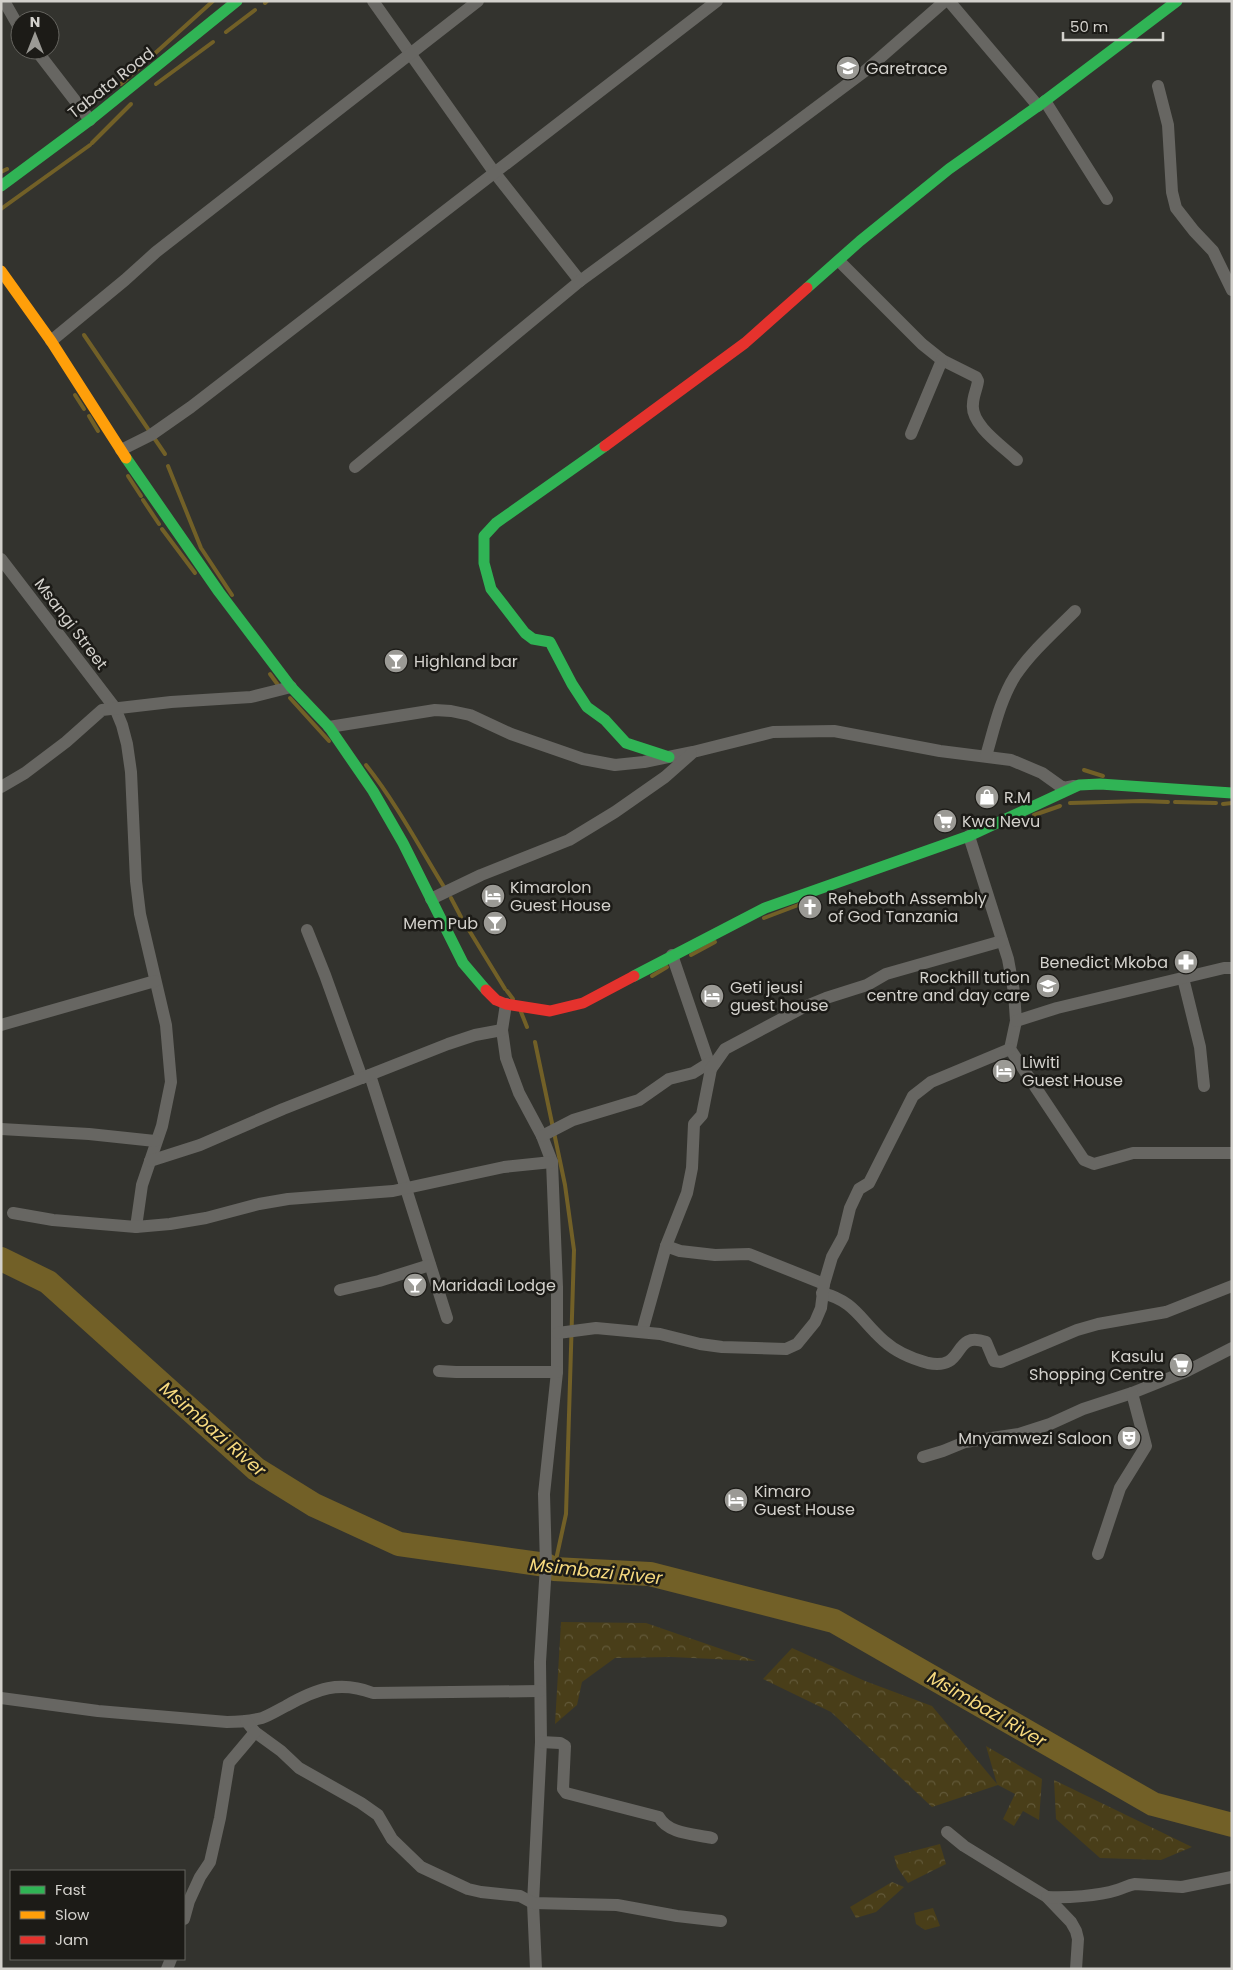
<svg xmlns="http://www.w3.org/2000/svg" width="1233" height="1970" font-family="Poppins,sans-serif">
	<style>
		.forest { fill: url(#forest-crowns) }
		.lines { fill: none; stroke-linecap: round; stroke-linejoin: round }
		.stream { stroke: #726027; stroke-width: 4 }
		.river { stroke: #726027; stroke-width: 24 }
		.street { stroke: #676662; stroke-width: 12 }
		.fast { stroke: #30b455; stroke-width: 11 }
		.slow { stroke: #ff9f0a; stroke-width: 11 }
		.jam { stroke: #e5322d; stroke-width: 11 }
		.labels { text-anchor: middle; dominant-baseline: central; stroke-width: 5; stroke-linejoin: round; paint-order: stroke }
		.poi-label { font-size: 16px; fill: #d3d1cc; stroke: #1c1b17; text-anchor: start }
		.street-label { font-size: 16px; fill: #d3d1cc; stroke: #1c1b17 }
		.water-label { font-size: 18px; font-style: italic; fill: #f6d97e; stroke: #1c1b17 }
	</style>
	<defs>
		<pattern id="forest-crowns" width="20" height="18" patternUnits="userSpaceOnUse" patternTransform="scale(1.25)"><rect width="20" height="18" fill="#493e19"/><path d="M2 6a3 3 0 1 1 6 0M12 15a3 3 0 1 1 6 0" fill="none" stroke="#625939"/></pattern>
	</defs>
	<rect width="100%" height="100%" fill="#33332e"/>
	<g class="forest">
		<polygon points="561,1622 646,1623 756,1661 671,1657 615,1658 582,1682 577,1705 555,1724"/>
		<polygon points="792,1648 865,1681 932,1706 997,1784 986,1746 1042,1779 1039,1820 1023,1811 1014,1826 1003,1819 1015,1794 998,1785 932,1807 831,1712 763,1679"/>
		<polygon points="1054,1780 1192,1847 1161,1860 1100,1858 1056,1819"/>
		<polygon points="940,1844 946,1864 908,1883 897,1867 894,1856"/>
		<polygon points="892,1882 904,1887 876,1912 856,1918 850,1907"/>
		<polygon points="933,1908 940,1926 925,1930 916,1924 914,1913"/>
	</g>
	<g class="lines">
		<g class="stream">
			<polyline points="265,3 267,1"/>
			<polyline points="226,32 255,10"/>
			<polyline points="121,84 213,1"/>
			<polyline points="156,84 213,42"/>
			<polyline points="92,143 131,104"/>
			<polyline points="1,172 7,169"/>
			<polyline points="1,209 90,145"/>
			<polyline points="84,335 165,454"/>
			<polyline points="75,395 84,409"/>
			<polyline points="89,416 98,431"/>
			<polyline points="168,466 201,548 232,595"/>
			<polyline points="128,476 141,496"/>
			<polyline points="143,500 159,524"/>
			<polyline points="162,529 195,573"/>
			<polyline points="270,674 278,685"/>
			<polyline points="290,698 329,741"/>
			<path d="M 366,765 C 396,803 419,846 444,887"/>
			<polyline points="1084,770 1103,776"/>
			<polyline points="1175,802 1216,803"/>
			<polyline points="1070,803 1142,801 1168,802"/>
			<polyline points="1223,804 1232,803"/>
			<polyline points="1034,815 1060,806"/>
			<polyline points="451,898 461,917"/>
			<polyline points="764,918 801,904"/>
			<polyline points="464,922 505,989"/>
			<polyline points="691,955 715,942"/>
			<polyline points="652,976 667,967"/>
			<polyline points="507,991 513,999"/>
			<polyline points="521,1012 527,1027"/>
			<polyline points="535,1042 565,1185 574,1250 566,1514 554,1569"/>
		</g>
		<polyline class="river" points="1,1259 48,1282 256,1469 314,1505 399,1544 546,1565 554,1569 650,1574 834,1621 1153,1804 1232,1825"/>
		<g class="street">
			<polyline points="4,1 20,29"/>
			<polyline points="373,1 494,172 580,281"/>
			<polyline points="949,1 1038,106"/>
			<polyline points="36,50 90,120"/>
			<polyline points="1158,86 1168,125 1172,192 1176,208 1194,231 1213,251 1232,290"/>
			<polyline points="1045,101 1107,199"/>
			<path d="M 839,261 L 922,344 L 942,360 L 976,377 L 978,381 C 977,389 973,396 973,404 C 970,425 1004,447 1017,460"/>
			<polyline points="51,341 125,280 156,252 478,1"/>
			<polyline points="911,434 942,360"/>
			<polyline points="121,450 151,435 191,407 717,1"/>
			<polyline points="355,467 580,281 774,139 865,71 945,1"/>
			<polyline points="1,559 115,708 122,725 127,744 131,772 136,881 140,914 166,1025 171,1082 162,1126 142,1185 136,1227"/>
			<polyline points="329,727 435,710 451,711 470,715 511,734 583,759 615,765 644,762 693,752 773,732 834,731 940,751 1011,760 1042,773 1063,788 1074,786"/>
			<path d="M 986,756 C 994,729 1000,700 1015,676 C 1031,652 1055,631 1075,611"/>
			<polyline points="1,787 25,773 66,742 102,710 171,702 251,697 291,687"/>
			<polyline points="969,836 1008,959 1014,992 1016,1021 1010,1049 1084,1160 1094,1164 1133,1153 1232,1153"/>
			<polyline points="431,899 481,875 569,840 615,812 665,777 691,754"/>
			<polyline points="307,930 325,975 362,1078"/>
			<polyline points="672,955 711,1069"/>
			<polyline points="1183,978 1200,1047 1204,1086"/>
			<polyline points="506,1004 502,1030 506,1058 519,1093 542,1136 552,1162 557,1287 557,1372 544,1494 546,1565 540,1662 541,1742 533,1903 536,1969"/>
			<polyline points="1016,1021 1057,1008 1224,968 1232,968"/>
			<polyline points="1,1025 155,981"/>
			<polyline points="370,1075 447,1318"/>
			<polyline points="1,1129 89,1134 155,1141"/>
			<polyline points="542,1136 573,1120 639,1100 669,1079 693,1073 709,1063"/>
			<polyline points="150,1161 200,1145 283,1109 448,1044 475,1035 502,1030"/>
			<polyline points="13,1213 53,1220 136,1227 170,1224 206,1218 259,1204 288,1199 393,1191 504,1167 552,1162"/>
			<polyline points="666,1246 680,1251 715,1255 749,1254 824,1284"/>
			<polyline points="340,1290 379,1281 430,1265"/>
			<path d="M 822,1293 C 855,1301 860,1320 884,1341 C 895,1351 913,1359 928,1363 C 967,1371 951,1330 986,1342 L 994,1361 L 1001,1362 L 1077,1330 L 1098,1324 L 1166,1312 L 1232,1286"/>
			<polyline points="642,1332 666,1246 687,1193 692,1168 694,1124 702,1115 711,1069 725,1049 804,1007 826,998 867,985 886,974 1002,941"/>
			<polyline points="558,1333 596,1328 660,1334 700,1344 722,1347 786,1349 797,1344 815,1322 821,1308 824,1284 832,1257 843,1237 850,1208 859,1189 869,1183 913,1096 931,1082 1010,1049"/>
			<polyline points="439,1371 456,1372 557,1372"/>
			<polyline points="923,1457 943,1451 965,1442 1019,1434 1050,1424 1083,1409 1132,1393 1187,1371 1232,1348"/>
			<polyline points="1098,1554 1120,1488 1146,1446 1132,1393"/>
			<path d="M 1,1698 L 98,1711 L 227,1722 C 239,1722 250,1721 262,1718 C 270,1715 278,1710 286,1706 C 316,1689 339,1680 373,1693 L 540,1691"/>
			<polyline points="246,1721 255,1732 281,1751 299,1768 361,1803 378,1815 392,1839 421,1867 468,1889 481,1892 520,1896 533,1903 617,1905 677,1916 721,1921"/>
			<path d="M 541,1742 L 560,1743 L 565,1746 L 563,1789 L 566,1793 L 659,1817 C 668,1834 695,1834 712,1838"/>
			<polyline points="947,1832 964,1846 1047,1897 1071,1922 1076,1931 1078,1939 1076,1969"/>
			<path d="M 1047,1897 C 1067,1898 1098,1896 1117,1890 C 1124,1888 1128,1885 1135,1884 L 1182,1887 L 1232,1877"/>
			<polyline points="184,1919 189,1901 200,1877 210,1862 220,1818 229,1763 255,1732"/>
			<polyline points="167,1969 171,1959"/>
		</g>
		<g class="fast">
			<polyline points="1,186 90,120 237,1"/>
			<polyline points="807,288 860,241 949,169 1038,106 1177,1"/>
			<polyline points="605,446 496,523 484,536 484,563 491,589 525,633 533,639 550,642 572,684 587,707 605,720 626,743 669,757"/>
			<polyline points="126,458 219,592 291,687 329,727 373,791 403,843 463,963 486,990"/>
			<polyline points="634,976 765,908 969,836 1079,785 1100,784 1232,793"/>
		</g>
		<polyline class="slow" points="1,271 51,341 126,458"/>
		<g class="jam">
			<polyline points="605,446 745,343 807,288"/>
			<polyline points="486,990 496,1000 506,1004 550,1011 583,1003 634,976"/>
		</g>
	</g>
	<defs>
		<g id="school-disc" transform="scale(1.25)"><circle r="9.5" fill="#9b9a95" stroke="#1c1b17"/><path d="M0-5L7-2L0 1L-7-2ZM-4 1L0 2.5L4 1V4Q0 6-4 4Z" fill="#fff"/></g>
		<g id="bar-disc" transform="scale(1.25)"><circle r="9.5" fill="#9b9a95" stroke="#1c1b17"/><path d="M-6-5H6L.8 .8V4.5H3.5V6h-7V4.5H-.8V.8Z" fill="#fff"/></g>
		<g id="shop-disc" transform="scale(1.25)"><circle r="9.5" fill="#9b9a95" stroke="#1c1b17"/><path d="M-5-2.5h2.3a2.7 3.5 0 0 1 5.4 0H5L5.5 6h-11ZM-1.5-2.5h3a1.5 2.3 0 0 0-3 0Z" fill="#fff"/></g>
		<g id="supermarket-disc" transform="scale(1.25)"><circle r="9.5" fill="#9b9a95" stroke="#1c1b17"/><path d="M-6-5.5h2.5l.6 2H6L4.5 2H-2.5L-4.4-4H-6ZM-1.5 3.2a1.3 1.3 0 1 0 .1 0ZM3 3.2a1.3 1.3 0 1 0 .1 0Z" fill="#fff"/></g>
		<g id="hotel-disc" transform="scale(1.25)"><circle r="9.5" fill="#9b9a95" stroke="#1c1b17"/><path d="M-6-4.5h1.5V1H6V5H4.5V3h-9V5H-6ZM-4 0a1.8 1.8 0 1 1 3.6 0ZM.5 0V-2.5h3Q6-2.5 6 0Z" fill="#fff"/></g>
		<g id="church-disc" transform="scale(1.25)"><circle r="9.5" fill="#9b9a95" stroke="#1c1b17"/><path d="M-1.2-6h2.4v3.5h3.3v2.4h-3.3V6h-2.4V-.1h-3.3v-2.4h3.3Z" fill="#fff"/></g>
		<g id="pharmacy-disc" transform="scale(1.25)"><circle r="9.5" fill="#9b9a95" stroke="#1c1b17"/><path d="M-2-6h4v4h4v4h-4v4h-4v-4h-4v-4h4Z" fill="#fff"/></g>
		<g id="theatre-disc" transform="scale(1.25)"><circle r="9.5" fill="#9b9a95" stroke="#1c1b17"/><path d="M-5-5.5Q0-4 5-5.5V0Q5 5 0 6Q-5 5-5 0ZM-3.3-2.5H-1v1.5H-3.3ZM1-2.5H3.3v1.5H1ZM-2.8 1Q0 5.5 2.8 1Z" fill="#fff"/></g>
	</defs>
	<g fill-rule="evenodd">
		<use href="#school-disc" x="848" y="68"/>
		<use href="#bar-disc" x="396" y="661"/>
		<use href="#shop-disc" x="987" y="797"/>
		<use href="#supermarket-disc" x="945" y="821"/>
		<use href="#hotel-disc" x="493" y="896"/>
		<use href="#church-disc" x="810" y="907"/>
		<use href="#bar-disc" x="495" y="923"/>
		<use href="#pharmacy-disc" x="1186" y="962"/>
		<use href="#school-disc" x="1048" y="986"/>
		<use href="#hotel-disc" x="712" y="996"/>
		<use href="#hotel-disc" x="1004" y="1071"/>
		<use href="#bar-disc" x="415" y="1285"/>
		<use href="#supermarket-disc" x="1181" y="1365"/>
		<use href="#theatre-disc" x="1129" y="1438"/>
		<use href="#hotel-disc" x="736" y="1500"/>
	</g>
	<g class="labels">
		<g class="poi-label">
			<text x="866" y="68">Garetrace</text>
			<text x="414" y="661">Highland bar</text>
			<text x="1004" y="797">R.M</text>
			<text x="962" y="821">Kwa Nevu</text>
			<text x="510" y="887">Kimarolon<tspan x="510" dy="18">Guest House</tspan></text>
			<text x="828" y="898">Reheboth Assembly<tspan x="828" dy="18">of God Tanzania</tspan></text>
			<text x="478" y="923" text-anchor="end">Mem Pub</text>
			<text x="1168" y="962" text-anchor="end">Benedict Mkoba</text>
			<text x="1030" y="977" text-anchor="end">Rockhill tution<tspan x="1030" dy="18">centre and day care</tspan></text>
			<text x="730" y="987">Geti jeusi<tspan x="730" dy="18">guest house</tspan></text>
			<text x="1022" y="1062">Liwiti<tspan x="1022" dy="18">Guest House</tspan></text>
			<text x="432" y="1285">Maridadi Lodge</text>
			<text x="1164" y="1356" text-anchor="end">Kasulu<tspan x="1164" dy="18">Shopping Centre</tspan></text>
			<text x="1112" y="1438" text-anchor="end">Mnyamwezi Saloon</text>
			<text x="754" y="1491">Kimaro<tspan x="754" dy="18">Guest House</tspan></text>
		</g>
		<g class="street-label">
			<text transform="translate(111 83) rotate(-38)">Tabata Road</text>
			<text transform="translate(71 624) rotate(53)">Msangi Street</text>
		</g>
		<g class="water-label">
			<text transform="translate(213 1429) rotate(41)">Msimbazi River</text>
			<text transform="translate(596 1571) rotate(6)">Msimbazi River</text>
			<text transform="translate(987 1709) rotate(30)">Msimbazi River</text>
		</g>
	</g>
	<rect width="1233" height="1970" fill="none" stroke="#d3d1cc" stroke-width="5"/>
	<rect x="10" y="1870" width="175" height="90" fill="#1c1b17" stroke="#65645f"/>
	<rect x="20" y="1886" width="25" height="8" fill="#30b455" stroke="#65645f"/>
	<text x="55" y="1895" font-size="15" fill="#d3d1cc">Fast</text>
	<rect x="20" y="1911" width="25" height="8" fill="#ff9f0a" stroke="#65645f"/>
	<text x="55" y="1920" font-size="15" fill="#d3d1cc">Slow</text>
	<rect x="20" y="1936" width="25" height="8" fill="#e5322d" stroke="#65645f"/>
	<text x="55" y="1945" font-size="15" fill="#d3d1cc">Jam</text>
	<g transform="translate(35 35)"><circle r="24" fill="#1c1b17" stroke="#65645f"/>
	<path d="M0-4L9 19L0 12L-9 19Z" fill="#9b9a95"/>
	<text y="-8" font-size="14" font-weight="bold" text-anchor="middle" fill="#d3d1cc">N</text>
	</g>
	<path d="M1063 32v8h100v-8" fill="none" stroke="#d3d1cc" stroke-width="2.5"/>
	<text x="1070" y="32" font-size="15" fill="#d3d1cc" stroke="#1c1b17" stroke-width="4" paint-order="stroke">50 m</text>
</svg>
